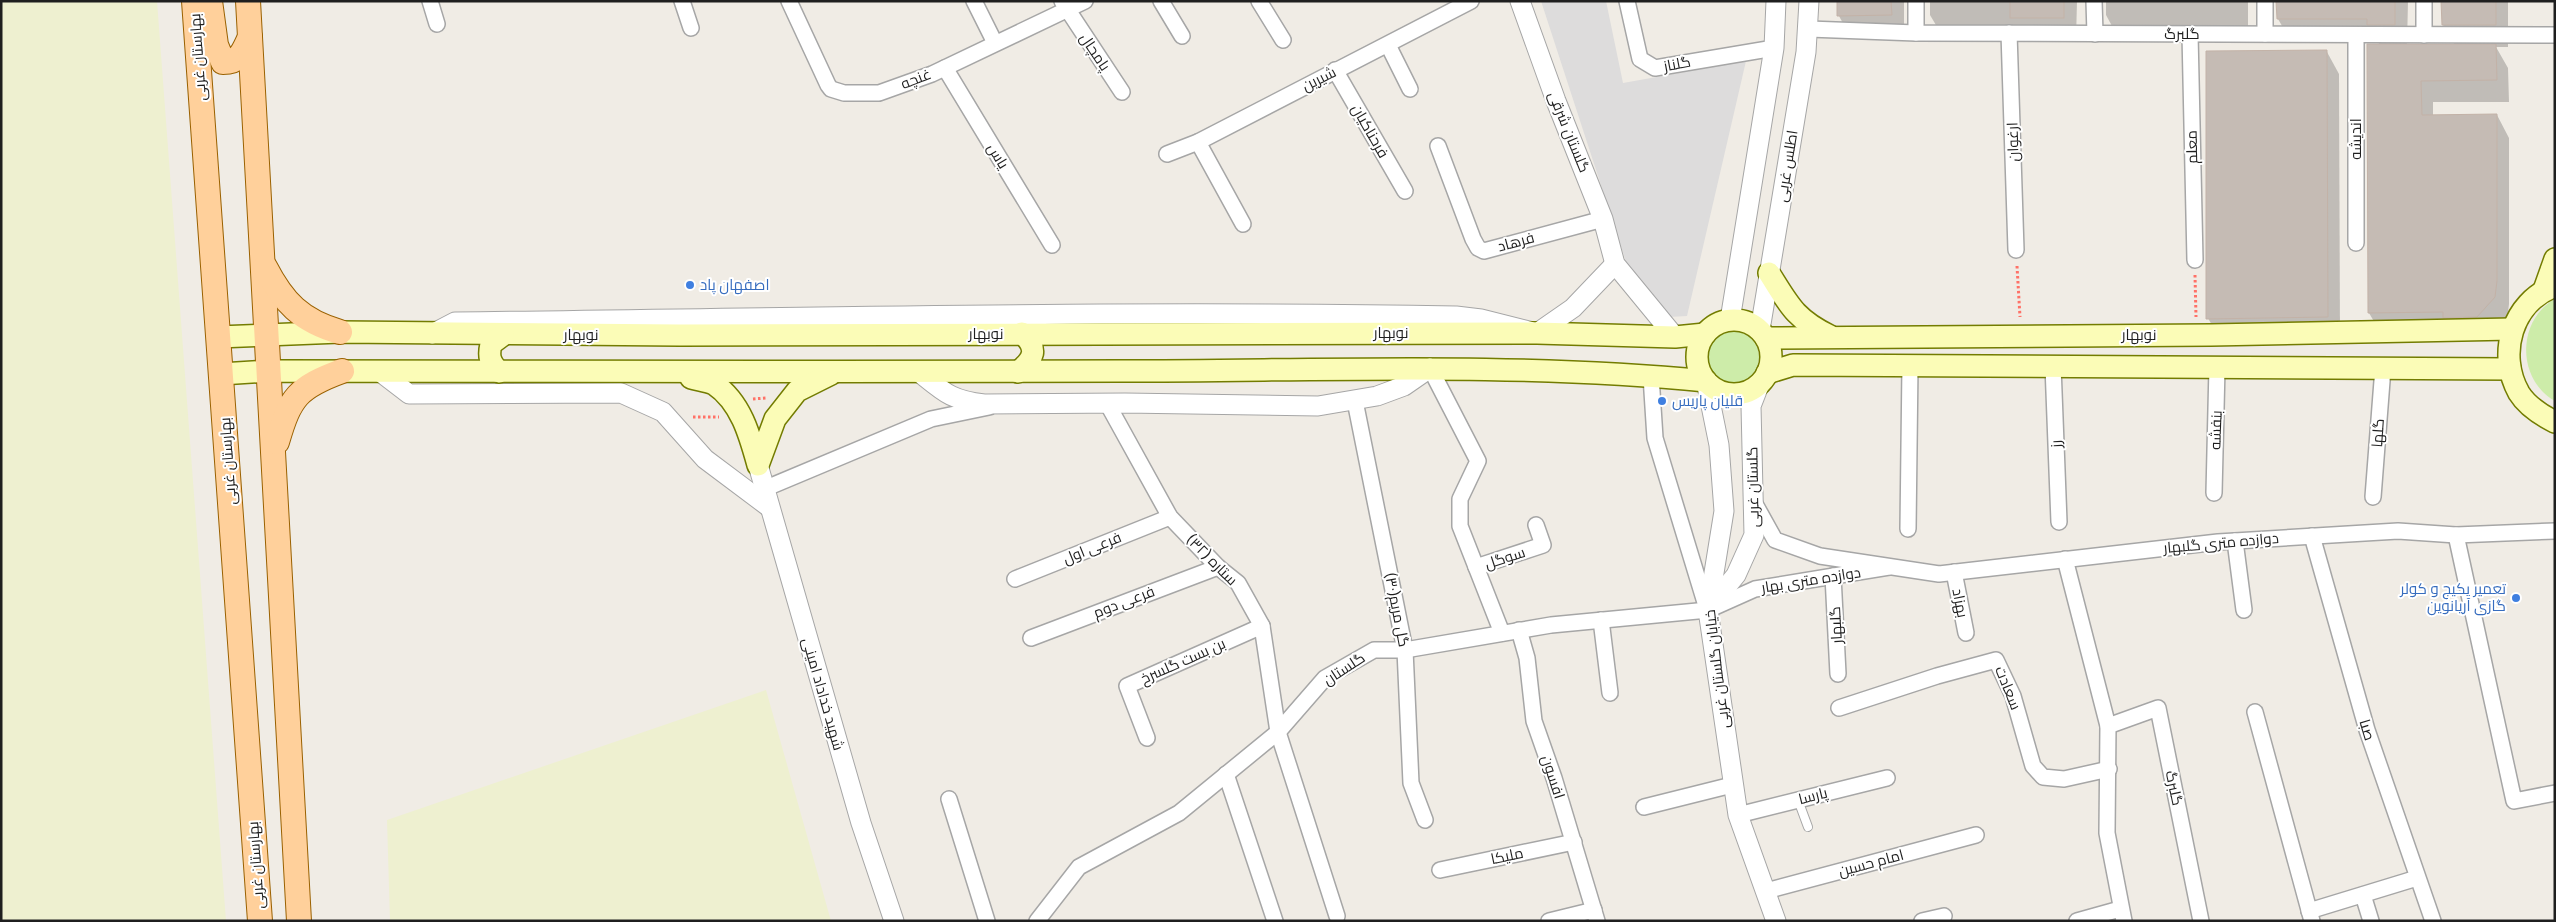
<svg xmlns="http://www.w3.org/2000/svg" width="2556" height="922" font-family="'Fira Sans Condensed',Cairo,sans-serif">
	<style>
		.residential { fill: #dddcdc }
		.farmland { fill: #eef0d0 }
		.grass { fill: #cdeca9 }
		.shadow { fill: #0003 }
		.building { fill: #c5bbb4; stroke: #c3b2a7 }
		.lines { fill: none; stroke-linecap: round; stroke-linejoin: round }
		.service-casing { stroke: #a6a6a6; stroke-width: 10 }
		.minor-casing { stroke: #a6a6a6; stroke-width: 18 }
		.tertiary-casing { stroke: #a6a6a6; stroke-width: 21 }
		.secondary-casing { stroke: #737c01; stroke-width: 24 }
		.primary-casing { stroke: #9a6100; stroke-width: 26 }
		.path { stroke: #ff7167; stroke-width: 3; stroke-dasharray: 2.5 2.5; stroke-linecap: butt }
		.service { stroke: #fff; stroke-width: 8 }
		.minor { stroke: #fff; stroke-width: 15 }
		.tertiary { stroke: #fff; stroke-width: 19 }
		.secondary { stroke: #fbfcb7; stroke-width: 21 }
		.primary { stroke: #ffd09b; stroke-width: 24 }
		.shop-dot { fill: #3f7fe0; stroke: #fff; stroke-width: 2 }
		.labels { text-anchor: middle; dominant-baseline: central; stroke-width: 4; stroke-linejoin: round; paint-order: stroke }
		.street-label { font-size: 15px; fill: #1f1f1f; stroke: #fff }
		.shop-label { font-size: 15px; fill: #366cbe; stroke: #fff; text-anchor: start }
	</style>
	<rect width="100%" height="100%" fill="#f0ece5"/>
	<polygon class="residential" points="1541,1 1606,1 1623,83 1746,61 1687,316 1669,317 1627,265"/>
	<g class="farmland">
		<polygon points="1,1 157,1 226,921 1,921"/>
		<polygon points="766,690 831,921 390,921 387,820"/>
	</g>
	<g class="grass">
		<path d="M 2555,299 L 2555,401 C 2516,379 2517,320 2555,299 Z"/>
		<circle cx="1733" cy="357" r="26"/>
	</g>
	<g class="shadow">
		<polygon points="1839,1 1904,1 1904,37 1851,38 1839,16"/>
		<polygon points="1930,1 2077,1 2076,40 1943,37 1930,15"/>
		<polygon points="2106,1 2248,1 2248,36 2118,37 2106,15"/>
		<polygon points="2278,1 2408,1 2407,45 2455,45 2443,25 2443,1 2508,1 2508,47 2496,47 2508,68 2509,102 2433,102 2433,116 2497,115 2509,138 2509,304 2507,320 2382,335 2369,313 2380,45 2377,41 2291,41 2278,19"/>
		<polygon points="2327,52 2339,74 2340,339 2220,340 2208,318"/>
	</g>
	<g class="building">
		<polygon points="1837,1 1891,1 1892,15 1837,16"/>
		<rect x="2010" y="1" width="54" height="17"/>
		<polygon points="2276,1 2395,1 2395,25 2367,25 2367,19 2277,19"/>
		<polygon points="2441,1 2496,1 2496,25 2442,25"/>
		<polygon points="2367,44 2496,44 2497,80 2421,81 2422,115 2497,114 2497,281 2495,297 2477,317 2443,318 2443,312 2368,313"/>
		<polygon points="2327,50 2328,317 2206,319 2206,51"/>
	</g>
	<g class="lines">
		<g class="service-casing">
			<polyline id="service" points="1798,800 1808,827"/>
		</g>
		<g class="minor-casing">
			<g id="minor">
				<polyline points="430,1 437,24"/>
				<polyline points="682,1 691,28"/>
				<polyline points="789,1 828,85 831,89 844,93 879,93 932,74 1085,1"/>
				<polyline points="974,1 995,43"/>
				<polyline points="1062,1 1122,92"/>
				<polyline points="1161,1 1182,36"/>
				<polyline points="1259,1 1283,40"/>
				<polyline points="1627,1 1640,59 1655,68 1774,48"/>
				<polyline points="1916,1 1916,33"/>
				<polyline points="2094,1 2095,34"/>
				<polyline points="1809,29 1916,33 2555,35"/>
				<polyline points="2009,33 2016,250"/>
				<polyline points="2190,34 2195,260"/>
				<polyline points="2265,34 2265,1"/>
				<polyline points="2356,35 2356,243"/>
				<polyline points="2424,35 2424,1"/>
				<polyline points="1388,45 1410,89"/>
				<polyline points="945,68 1052,245"/>
				<polyline points="1335,70 1405,191"/>
				<polyline points="1198,142 1243,224"/>
				<polyline points="1438,146 1473,239 1478,248 1484,251 1603,219"/>
				<polyline points="1167,154 1198,142 1471,1"/>
				<polyline points="2053,366 2059,522"/>
				<polyline points="1430,368 1478,461 1460,499 1460,526 1502,633"/>
				<polyline points="1651,376 1655,438 1707,609"/>
				<polyline points="1355,401 1405,650 1411,783 1425,820"/>
				<polyline points="1107,403 1170,517 1218,567 1238,583 1262,626 1278,732 1337,916"/>
				<polyline points="764,489 931,419 989,407"/>
				<polyline points="2214,493 2217,367"/>
				<polyline points="2373,497 2383,368"/>
				<polyline points="1755,504 1775,540 1820,556 1939,574 2218,542 2398,531 2456,535 2555,531"/>
				<polyline points="1908,529 1910,366"/>
				<polyline points="2456,535 2514,801 2555,793"/>
				<polyline points="2312,536 2367,730 2433,921"/>
				<polyline points="2235,541 2244,610"/>
				<polyline points="2065,559 2108,726 2107,833 2124,921"/>
				<polyline points="1476,567 1543,545 1536,525"/>
				<polyline points="1954,572 1966,633"/>
				<polyline points="1833,576 1838,674"/>
				<polyline points="1015,579 1170,517"/>
				<polyline points="1601,620 1610,693"/>
				<polyline points="1519,630 1527,658 1534,721 1554,778 1597,921"/>
				<polyline points="1031,638 1218,567"/>
				<polyline points="1839,708 1937,676 1996,660 2013,696 2033,766 2043,777 2064,779 2109,769"/>
				<polyline points="2255,712 2312,921"/>
				<polyline points="2108,726 2158,708 2201,921"/>
				<polyline points="1147,738 1127,686 1262,626"/>
				<polyline points="1226,774 1275,921"/>
				<polyline points="949,799 987,921"/>
				<polyline points="1644,807 1732,785"/>
				<polyline points="1738,815 1887,778"/>
				<polyline points="1440,870 1574,842"/>
				<polyline points="1766,891 1976,835"/>
				<polyline points="2363,895 2371,921"/>
				<polyline points="2309,911 2417,878"/>
				<polyline points="1037,921 1079,867 1179,813 1278,732 1325,678 1374,650 1405,650 1551,625 1708,610 1755,589 1889,567"/>
				<polyline points="1549,921 1594,910"/>
				<polyline points="1922,921 1944,916"/>
				<polyline points="2077,921 2120,909"/>
			</g>
		</g>
		<g class="tertiary-casing">
			<g id="tertiary">
				<polyline points="1520,1 1556,101 1603,219 1615,264 1675,337"/>
				<polyline points="1730,320 1774,48 1776,1"/>
				<polyline points="1760,330 1806,52 1809,1"/>
				<path d="M 432,334 L 455,322 C 789,318 1123,310 1456,316 L 1481,319 L 1537,333 L 1573,308 L 1615,264"/>
				<polyline points="379,371 409,394 621,393 663,412 705,459 769,507"/>
				<path d="M 919,372 C 945,393 951,400 984,404 L 1125,403 L 1318,406 L 1377,396 L 1404,386 L 1430,368"/>
				<polyline points="1706,381 1719,445 1724,511 1708,610 1738,815 1776,921"/>
				<polyline points="758,465 861,823 894,921"/>
				<polyline points="1710,607 1736,575 1754,535 1751,406 1760,383"/>
			</g>
		</g>
		<g class="secondary-casing">
			<g id="secondary">
				<path d="M 1769,273 C 1789,305 1795,319 1830,336"/>
				<path d="M 2555,286 C 2512,302 2497,354 2519,393 C 2527,406 2541,415 2555,422"/>
				<polyline points="2544,290 2555,259"/>
				<circle cx="1734" cy="357" r="37"/>
				<polyline points="218,337 340,332 680,335 1537,333 1675,337 1705,334"/>
				<polyline points="1766,338 2211,335 2512,329"/>
				<path d="M 499,372 C 490,362 488,357 491,344 L 503,335"/>
				<path d="M 1018,372 C 1034,359 1039,349 1022,333"/>
				<polyline points="1767,373 1793,365 2510,369"/>
				<path d="M 221,374 L 269,371 C 553,371 837,372 1121,371 C 1317,371 1512,362 1706,381"/>
				<path d="M 691,378 C 698,380 708,381 714,384 C 741,402 750,436 758,465 L 775,419 L 797,391 L 831,374"/>
			</g>
		</g>
		<g class="primary-casing">
			<g id="primary">
				<polyline points="194,1 260,921"/>
				<path d="M 210,1 L 216,45 L 223,62 C 241,62 243,51 250,37"/>
				<polyline points="248,1 299,921"/>
				<path d="M 265,267 C 283,302 301,321 340,332"/>
				<path d="M 277,442 C 290,397 298,387 342,371"/>
			</g>
		</g>
		<g class="path">
			<polyline points="2017,266 2020,317"/>
			<polyline points="2195,275 2196,317"/>
			<polyline points="753,399 766,398"/>
			<polyline points="693,417 719,417"/>
		</g>
		<use href="#service" class="service"/>
		<use href="#minor" class="minor"/>
		<use href="#tertiary" class="tertiary"/>
		<use href="#secondary" class="secondary"/>
		<use href="#primary" class="primary"/>
	</g>
	<g class="shop-dot">
		<circle cx="690" cy="285" r="5"/>
		<circle cx="1662" cy="401" r="5"/>
		<circle cx="2516" cy="598" r="5"/>
	</g>
	<g class="labels">
		<g class="street-label">
			<text x="2182" y="34">گلبرگ</text>
			<text transform="translate(1095 52) rotate(56)">پامچال</text>
			<text transform="translate(198 57) rotate(-94)">بهارستان غربی</text>
			<text transform="translate(1677 64) rotate(-11)">گلناز</text>
			<text transform="translate(916 79) rotate(-21)">غنچه</text>
			<text transform="translate(1319 79) rotate(-27)">شیرین</text>
			<text transform="translate(1370 131) rotate(60)">فرحناکیان</text>
			<text transform="translate(1569 132) rotate(68)">گلستان شرقی</text>
			<text transform="translate(2356 139) rotate(-90)">اندیشه</text>
			<text transform="translate(2013 142) rotate(-92)">ارغوان</text>
			<text transform="translate(2192 147) rotate(-91)">معلم</text>
			<text transform="translate(998 156) rotate(59)">یاس</text>
			<text transform="translate(1787 166) rotate(-81)">اطلس غربی</text>
			<text transform="translate(1516 242) rotate(-15)">فرهاد</text>
			<text x="1391" y="333">نوبهار</text>
			<text x="986" y="334">نوبهار</text>
			<text x="581" y="335">نوبهار</text>
			<text x="2139" y="335">نوبهار</text>
			<text transform="translate(2216 430) rotate(-88)">بنفشه</text>
			<text transform="translate(2378 433) rotate(-86)">گلها</text>
			<text transform="translate(2056 444) rotate(-92)">رز</text>
			<text transform="translate(228 461) rotate(-94)">بهارستان غربی</text>
			<text transform="translate(1753 487) rotate(-91)">گلستان غربی</text>
			<text transform="translate(2221 543) rotate(-5)">دوازده متری گلبهار</text>
			<text transform="translate(1092 548) rotate(-22)">فرعی اول</text>
			<text transform="translate(1505 558) rotate(-18)">سوگل</text>
			<text transform="translate(1212 560) rotate(45)">ستاره (۳۲)</text>
			<text transform="translate(1811 580) rotate(-9)">دوازده متری بهار</text>
			<text transform="translate(1124 602) rotate(-21)">فرعی دوم</text>
			<text transform="translate(1960 603) rotate(79)">بهزاد</text>
			<text transform="translate(1397 610) rotate(79)">گل مریم(۳۰)</text>
			<text transform="translate(1836 625) rotate(-93)">گلبهار</text>
			<text transform="translate(1183 661) rotate(-24)">بن بست گلسرخ</text>
			<text transform="translate(1344 669) rotate(-33)">گلستان</text>
			<text transform="translate(1717 669) rotate(-97)">خیابان گلستان غربی</text>
			<text transform="translate(2008 688) rotate(68)">سعادت</text>
			<text transform="translate(823 694) rotate(74)">شهید خداداد امینی</text>
			<text transform="translate(2367 730) rotate(73)">صبا</text>
			<text transform="translate(1553 777) rotate(72)">افسون</text>
			<text transform="translate(2174 788) rotate(78)">گلبرگ</text>
			<text transform="translate(1813 796) rotate(-14)">پارسا</text>
			<text transform="translate(1507 856) rotate(-12)">ملیکا</text>
			<text transform="translate(1871 863) rotate(-15)">امام حسین</text>
			<text transform="translate(256 865) rotate(-94)">بهارستان غربی</text>
		</g>
		<g class="shop-label">
			<text x="700" y="285">اصفهان پاد</text>
			<text x="1672" y="401">قلیان پاریس</text>
			<text x="2506" y="589" text-anchor="end">تعمیر پکیج و کولر<tspan x="2506" dy="17">گازی آریانوین</tspan></text>
		</g>
	</g>
	<rect width="2556" height="922" fill="none" stroke="#1f1f1f" stroke-width="5"/>
</svg>
